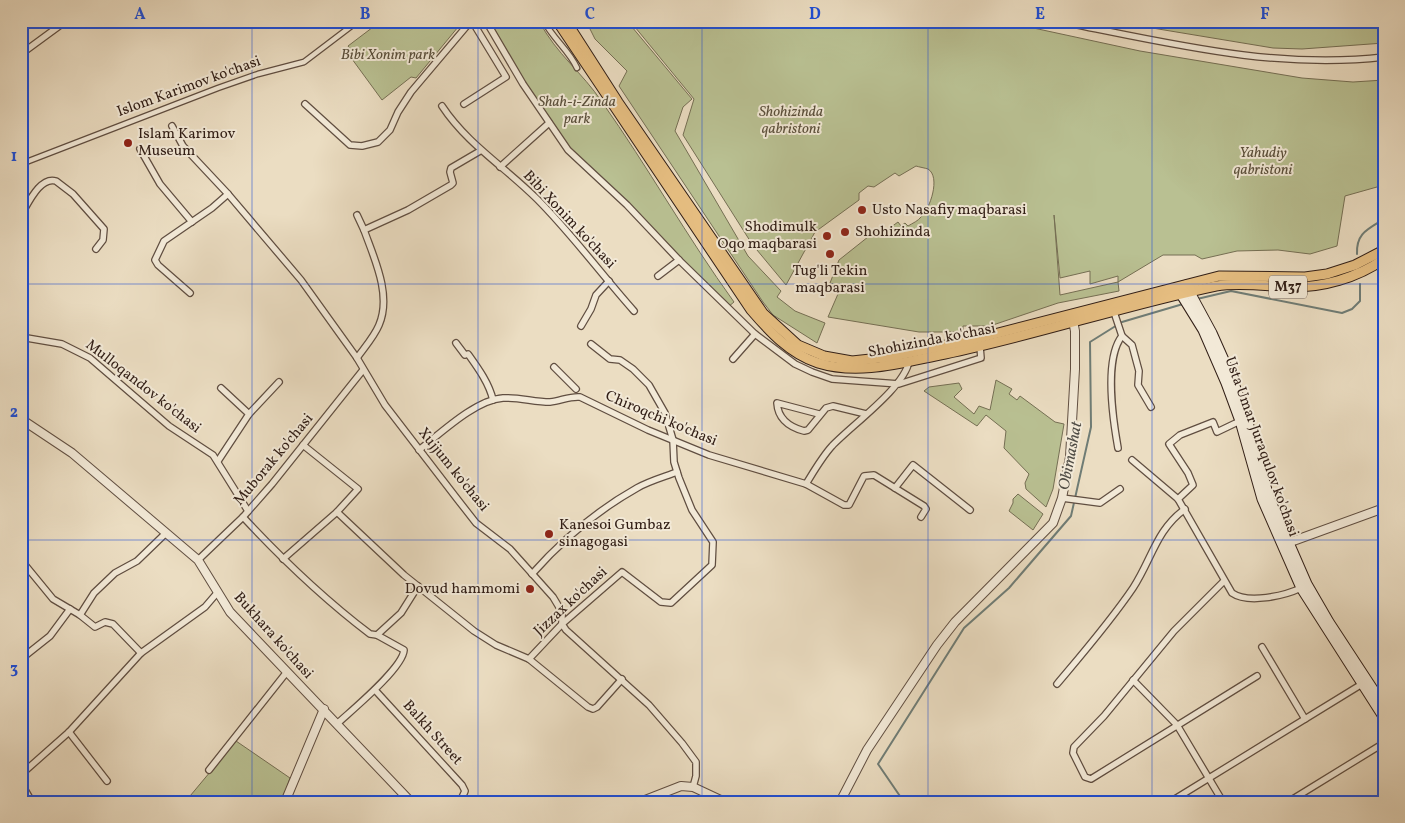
<svg xmlns="http://www.w3.org/2000/svg" width="1405" height="823" font-family="Vollkorn,serif">
	<style>
		.green { fill: #b9c092; stroke: #756f54; fill-rule: evenodd }
		.lines { fill: none; stroke-linecap: round; stroke-linejoin: round }
		.stream { stroke: #6f7c75; stroke-width: 2 }
		.pedestrian-casing { stroke: #604e41; stroke-width: 7 }
		.minor-casing { stroke: #604e41; stroke-width: 8 }
		.tertiary-casing { stroke: #604e41; stroke-width: 10 }
		.secondary-casing { stroke: #311e16; stroke-width: 11 }
		.primary-casing { stroke: #311e16; stroke-width: 11 }
		.pedestrian { stroke: #f2e9d7; stroke-width: 4.5 }
		.minor { stroke: #f2e9d7; stroke-width: 5.5 }
		.tertiary { stroke: #f2e9d7; stroke-width: 8 }
		.secondary { stroke: #f2e9d7; stroke-width: 9 }
		.primary { stroke: #e6be81; stroke-width: 9 }
		.grid { fill: none; stroke: #1d4ed8; stroke-width: 1; stroke-opacity: 0.55 }
		.poi-dot { fill: #8f2418; stroke: #f2e9d7; stroke-width: 2 }
		.labels { text-anchor: middle; dominant-baseline: central; stroke-width: 4; stroke-linejoin: round; paint-order: stroke }
		.shield { fill: #f2e9d7; stroke: #6b5b50; stroke-width: 1 }
		.shield-label { font-size: 14px; font-weight: bold; fill: #311e16 }
		.park-label { font-size: 15px; font-style: italic; fill: #5a4f3b; stroke: #f2e9d7 }
		.street-label { font-size: 15px; fill: #311e16; stroke: #f2e9d7 }
		.poi-label { font-size: 15px; fill: #311e16; stroke: #f2e9d7; text-anchor: start }
		.water-label { font-size: 16px; font-style: italic; fill: #504d46; stroke: #f2e9d7 }
		.neatline { fill: none; stroke: #1d4ed8; stroke-width: 2 }
		.grid-label { font-size: 16px; text-anchor: middle; font-weight: bold; fill: #1d4ed8 }
	</style>
	<rect width="100%" height="100%" fill="#ebddc2"/>
	<filter id="stains"><feTurbulence type="fractalNoise" baseFrequency=".004" numOctaves="4"/><feColorMatrix values="0 0 0 0 .2 0 0 0 0 .09 0 0 0 0 .02 0 0 0 .5 -.17"/></filter>
	<radialGradient id="worn" r=".72"><stop offset=".6" stop-color="#630" stop-opacity="0"/><stop offset="1" stop-color="#630" stop-opacity=".3"/></radialGradient>
	<g class="green">
		<polygon points="381,21 463,21 416,78 411,77 382,100 352,59 356,57 348,46"/>
		<path d="M 490,21 L 539,21 C 557,55 582,72 602,102 C 648,167 687,237 734,302 L 728,307 L 573,152 L 527,87 Z"/>
		<polygon points="586,21 627,21 692,99 683,107 675,131 748,256 781,291 777,297 795,311 825,323 817,343 773,315 763,302 619,86 627,71 595,39"/>
		<path d="M 630,21 L 1001,21 L 1140,51 L 1302,78 L 1353,82 L 1384,80 L 1384,185 L 1345,196 L 1337,246 L 1310,254 L 1278,250 L 1237,251 L 1202,259 L 1195,255 L 1163,255 L 1118,282 L 1119,291 L 1058,303 L 990,326 L 963,326 L 963,332 L 919,332 L 828,317 L 841,287 L 830,283 L 839,260 L 878,229 L 883,233 L 898,222 L 901,226 L 905,223 L 908,226 C 913,223 918,221 921,217 C 930,209 941,177 928,169 C 925,168 919,167 916,166 L 899,176 L 895,173 L 874,187 L 868,186 L 859,193 L 859,200 L 815,232 L 786,285 L 752,244 L 683,135 L 694,99 ZM 1054,215 L 1060,278 L 1090,271 L 1090,284 L 1118,276 L 1118,282 L 1060,295 Z"/>
		<polygon points="1110,21 1384,21 1384,43 1302,49 1273,48"/>
		<polygon points="996,380 1012,389 1009,394 1017,400 1020,396 1055,422 1064,424 1053,489 1046,507 1026,489 1025,483 1029,474 1004,448 1006,431 986,415 977,426 924,391 929,387 959,383 962,389 954,397 974,414 979,406 990,410"/>
		<polygon points="1018,494 1043,514 1033,530 1009,511 1013,503 1013,499"/>
		<polygon points="236,741 290,778 282,802 185,802"/>
	</g>
	<g class="lines">
		<g class="stream">
			<path d="M 1357,254 C 1356,233 1368,229 1384,219"/>
			<polyline points="1197,299 1231,291 1342,313 1352,309 1360,301 1360,284"/>
			<polyline points="904,802 878,764 964,628 1009,588 1071,516 1091,427 1090,342 1122,322 1183,304"/>
		</g>
		<g class="pedestrian-casing">
			<g id="pedestrian">
				<path d="M 544,21 C 553,39 569,50 577,68"/>
				<polyline points="21,164 218,88 258,74 304,62 358,21"/>
			</g>
		</g>
		<g class="minor-casing">
			<g id="minor">
				<polyline points="486,21 523,84 568,150 627,205 679,260 755,334 795,364 812,372 832,379 899,384 981,358 980,347"/>
				<path d="M 1057,21 C 1165,42 1273,70 1384,57"/>
				<polyline points="21,54 66,21"/>
				<polyline points="305,104 350,145 362,146 378,142 390,130 398,112 411,92 471,21"/>
				<polyline points="464,104 506,77 472,21"/>
				<path d="M 442,106 C 467,144 505,167 537,199 C 572,234 601,274 634,311"/>
				<polyline points="172,126 183,146 228,194 301,280 357,358 385,405 458,500 476,523 510,549 553,597 562,612 562,624 566,630 649,705 682,743 696,762 696,776 693,787"/>
				<polyline points="140,149 160,184 192,222"/>
				<polyline points="500,167 549,123"/>
				<path d="M 21,215 C 28,204 40,176 56,181 L 73,194 L 104,229 L 103,240 L 96,249"/>
				<polyline points="357,215 364,230 408,210 451,185 453,183 450,172 451,168 480,151"/>
				<polyline points="658,276 679,260"/>
				<polyline points="190,293 158,265 155,260 164,241 212,208 228,194"/>
				<path d="M 1114,312 L 1122,336 C 1104,359 1113,420 1118,448"/>
				<polyline points="581,326 591,309 596,295 609,281"/>
				<polyline points="1122,336 1132,345 1139,371 1138,385 1151,407"/>
				<polyline points="21,337 62,344 90,358 169,426 213,455 248,511"/>
				<path d="M 456,343 L 465,355 L 468,354 C 478,368 489,383 493,400"/>
				<path d="M 357,358 C 364,348 374,337 379,325 C 392,295 374,258 364,230"/>
				<polyline points="733,359 755,334"/>
				<polyline points="554,367 576,389"/>
				<polyline points="249,414 279,382"/>
				<path d="M 819,414 L 777,403 C 778,419 789,427 804,431 L 808,430 L 826,408 L 833,406 L 866,414"/>
				<path d="M 419,450 C 441,433 475,400 503,398 C 519,397 534,402 550,402 C 561,401 569,396 580,397 L 648,430 L 709,455 L 806,484 L 844,505 L 849,505 L 864,476 L 874,475 L 924,506 L 926,509 L 921,517"/>
				<path d="M 1132,460 L 1178,499 L 1232,593 C 1248,604 1284,596 1301,588"/>
				<polyline points="218,461 249,414 221,388"/>
				<path d="M 806,484 C 814,471 822,457 832,446 C 852,425 905,387 909,361"/>
				<polyline points="895,488 913,465 970,510"/>
				<polyline points="1062,498 1100,503 1120,489"/>
				<polyline points="1178,499 1193,485 1188,473 1169,444 1180,435 1213,422 1217,432 1240,421"/>
				<polyline points="337,512 404,575 474,631 496,645 529,659 588,707 593,709 597,707 622,679"/>
				<path d="M 243,517 C 283,560 324,599 370,634 L 377,635 L 404,650 C 403,668 352,710 338,723"/>
				<polyline points="283,559 337,512 358,489 303,445"/>
				<polyline points="21,560 53,599 80,615 95,627 105,622 113,624 141,653"/>
				<polyline points="198,560 243,517 272,484 363,370"/>
				<path d="M 532,574 C 562,540 598,510 637,488 C 649,481 664,477 677,472"/>
				<polyline points="1224,581 1174,631 1104,716 1074,747 1073,753 1085,777 1091,779 1257,676"/>
				<polyline points="80,615 94,593 115,573 137,561 166,533"/>
				<polyline points="377,635 401,613 418,586"/>
				<polyline points="1262,647 1305,719"/>
				<polyline points="21,659 50,636 70,609"/>
				<polyline points="529,659 562,624 622,572 661,602 671,603 712,565 713,542 692,510 679,478 674,462 673,440 665,413 649,385 633,369 620,360 610,359 591,344"/>
				<polyline points="1133,680 1177,725 1223,802"/>
				<path d="M 1057,684 C 1083,653 1110,622 1133,588 C 1152,559 1156,530 1185,509"/>
				<polyline points="375,690 462,785 465,791 460,802"/>
				<polyline points="69,732 107,781"/>
				<polyline points="209,770 286,673"/>
				<polyline points="25,771 69,732 141,653 205,607 217,593"/>
				<polyline points="21,777 24,788 32,802"/>
				<polyline points="1170,802 1362,684"/>
				<polyline points="1288,802 1384,743"/>
			</g>
		</g>
		<g class="tertiary-casing">
			<g id="tertiary">
				<polyline points="21,419 72,453 198,560 230,612 411,802"/>
				<polyline points="1285,544 1384,508"/>
				<polyline points="285,802 324,709"/>
				<polyline points="640,802 681,786 693,787 725,802"/>
				<polyline points="840,802 867,750 937,645 955,622 1053,523 1062,498 1070,457 1075,369 1075,331 1072,316"/>
			</g>
		</g>
		<g class="secondary-casing">
			<g id="secondary">
				<polyline points="1186,285 1212,333 1232,378 1247,419 1269,497 1307,584 1329,622 1384,706"/>
				<polyline points="1177,288 1203,330 1226,383 1240,421 1262,499 1301,588 1384,718"/>
			</g>
		</g>
		<g class="primary-casing">
			<g id="primary">
				<path d="M 557,21 L 751,310 C 770,332 790,354 818,363 C 860,376 904,362 945,354 C 1036,335 1125,305 1216,286 C 1241,282 1265,286 1289,287 C 1322,288 1357,278 1384,259"/>
				<polyline points="566,21 618,102 763,313 798,345 824,356 852,361 889,357 971,340 1219,276 1305,277 1327,274 1355,265 1384,250"/>
			</g>
		</g>
		<use href="#pedestrian" class="pedestrian"/>
		<use href="#minor" class="minor"/>
		<use href="#tertiary" class="tertiary"/>
		<use href="#secondary" class="secondary"/>
		<use href="#primary" class="primary"/>
	</g>
	<path class="grid" d="M 252,21 L 252,802M 478,21 L 478,802M 702,21 L 702,802M 928,21 L 928,802M 1152,21 L 1152,802M 21,284 L 1384,284M 21,540 L 1384,540"/>
	<g class="poi-dot">
		<circle cx="128" cy="143" r="5"/>
		<circle cx="862" cy="210" r="5"/>
		<circle cx="845" cy="232" r="5"/>
		<circle cx="827" cy="236" r="5"/>
		<circle cx="830" cy="254" r="5"/>
		<circle cx="549" cy="534" r="5"/>
		<circle cx="530" cy="589" r="5"/>
	</g>
	<g class="labels">
		<rect class="shield" x="1269" y="275.5" width="38" height="23" rx="4"/>
		<g class="shield-label">
			<text x="1288" y="287">M37</text>
		</g>
		<g class="park-label">
			<text x="388" y="55">Bibi Xonim park</text>
			<text x="577" y="102">Shah-i-Zinda<tspan x="577" dy="17">park</tspan></text>
			<text x="791" y="112">Shohizinda<tspan x="791" dy="17">qabristoni</tspan></text>
			<text x="1263" y="153">Yahudiy<tspan x="1263" dy="17">qabristoni</tspan></text>
		</g>
		<g class="street-label">
			<text transform="translate(189 87) rotate(-20)">Islom Karimov ko'chasi</text>
			<text transform="translate(569 220) rotate(47)">Bibi Xonim ko'chasi</text>
			<text transform="translate(932 341) rotate(-11)">Shohizinda ko'chasi</text>
			<text transform="translate(143 387) rotate(38)">Mulloqandov ko'chasi</text>
			<text transform="translate(661 419) rotate(23)">Chiroqchi ko'chasi</text>
			<text transform="translate(1261 447) rotate(70)">Usta Umar Juraqulov ko'chasi</text>
			<text transform="translate(274 460) rotate(-50)">Muborak ko'chasi</text>
			<text transform="translate(453 470) rotate(51)">Xujjum ko'chasi</text>
			<text transform="translate(571 602) rotate(-43)">Jizzax ko'chasi</text>
			<text transform="translate(273 636) rotate(48)">Bukhara ko'chasi</text>
			<text transform="translate(432 733) rotate(48)">Balkh Street</text>
		</g>
		<g class="poi-label">
			<text x="138" y="134">Islam Karimov<tspan x="138" dy="17">Museum</tspan></text>
			<text x="872" y="210">Usto Nasafiy maqbarasi</text>
			<text x="817" y="227" text-anchor="end">Shodimulk<tspan x="817" dy="17">Oqo maqbarasi</tspan></text>
			<text x="855" y="232">Shohizinda</text>
			<text x="830" y="271" text-anchor="middle">Tug'li Tekin<tspan x="830" dy="17">maqbarasi</tspan></text>
			<text x="559" y="525">Kanesoi Gumbaz<tspan x="559" dy="17">sinagogasi</tspan></text>
			<text x="520" y="589" text-anchor="end">Dovud hammomi</text>
		</g>
		<g class="water-label">
			<text transform="translate(1071 456) rotate(-79)">Obimashat</text>
		</g>
	</g>
	<rect width="1405" height="823" fill="none" stroke="#ebddc2" stroke-width="55"/>
	<rect x="28" y="28" width="1350" height="768" class="neatline"/>
	<g class="grid-label">
		<text x="140" y="19">A</text>
		<text x="365" y="19">B</text>
		<text x="590" y="19">C</text>
		<text x="815" y="19">D</text>
		<text x="1040" y="19">E</text>
		<text x="1265" y="19">F</text>
		<text x="14" y="161">1</text>
		<text x="14" y="417">2</text>
		<text x="14" y="673">3</text>
	</g>
	<rect width="100%" height="100%" filter="url(#stains)"/>
	<rect width="100%" height="100%" fill="url(#worn)"/>
</svg>
